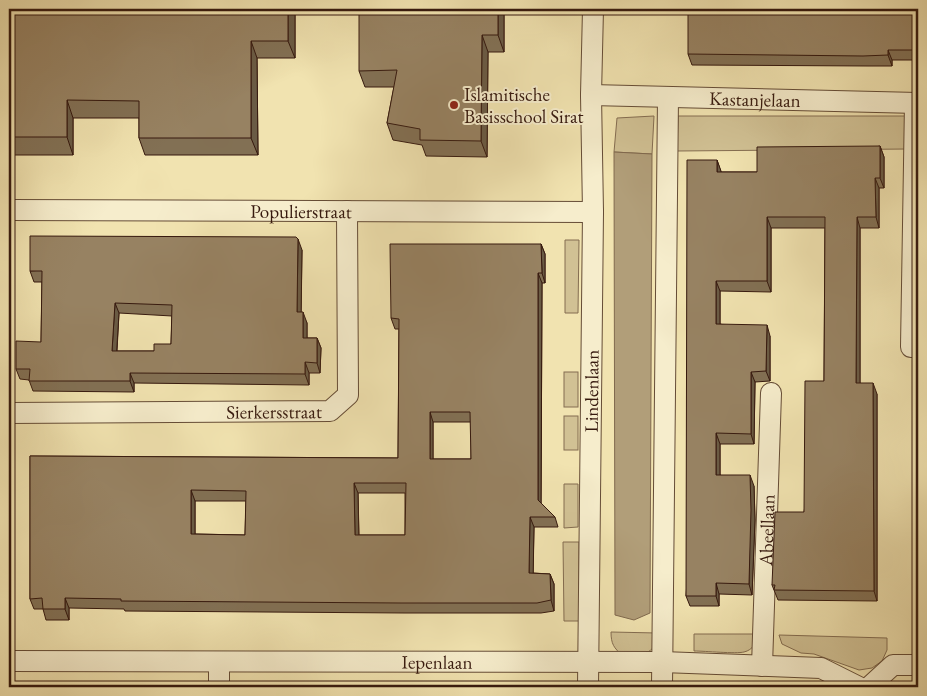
<svg xmlns="http://www.w3.org/2000/svg" width="927" height="696" font-family="'EB Garamond',serif">
	<style>
		.green { fill: #d1c194; stroke: #846d51 }
		.water { fill: #b19e79; stroke: #80694e }
		.lines { fill: none; stroke-linecap: round; stroke-linejoin: round }
		.minor-casing { stroke: #654c36; stroke-width: 22 }
		.minor { stroke: #f6edcc; stroke-width: 20 }
		.wall { fill: #827054; stroke: #36190e; fill-rule: evenodd }
		.shaded-wall { fill: #6a5b45; stroke: #36190e }
		.building { fill: #978262; stroke: #36190e; fill-rule: evenodd }
		.poi-dot { fill: #8f2418; stroke: #f6edcc; stroke-width: 2 }
		.labels { text-anchor: middle; dominant-baseline: central; stroke-width: 4; stroke-linejoin: round; paint-order: stroke }
		.poi-label { font-size: 19px; fill: #36190e; stroke: #f6edcc; text-anchor: start }
		.street-label { font-size: 19px; fill: #36190e; stroke: #f6edcc }
	</style>
	<rect width="100%" height="100%" fill="#f1e3b0"/>
	<filter id="stains"><feTurbulence type="fractalNoise" baseFrequency=".004" numOctaves="4"/><feColorMatrix values="0 0 0 0 .2 0 0 0 0 .09 0 0 0 0 .02 0 0 0 .5 -.17"/></filter>
	<radialGradient id="worn" r=".72"><stop offset=".6" stop-color="#630" stop-opacity="0"/><stop offset="1" stop-color="#630" stop-opacity=".3"/></radialGradient>
	<g class="green">
		<polygon points="654,116 652,154 614,152 617,118"/>
		<polygon points="678,116 909,116 908,149 677,151"/>
		<polygon points="565,240 579,240 578,313 565,313"/>
		<rect x="564" y="372" width="14" height="35"/>
		<rect x="564" y="416" width="14" height="34"/>
		<polygon points="564,484 578,484 578,527 564,528"/>
		<polygon points="563,542 579,542 579,621 564,621"/>
		<path d="M 611,632 L 657,633 C 657,656 640,655 622,655 C 614,648 611,644 611,632 Z"/>
		<path d="M 694,634 L 758,634 C 757,642 753,650 744,652 C 736,654 705,651 694,651 Z"/>
		<polygon points="779,635 887,638 887,650 882,661 872,668 859,670 814,654 801,653 782,644"/>
		<polygon points="631,682 647,683 649,687 615,687 615,683"/>
	</g>
	<polygon class="water" points="614,152 652,154 650,613 634,620 615,615"/>
	<g class="lines">
		<g class="minor-casing">
			<g id="minor">
				<path id="s1" d="M 591,95 L 918,103"/>
				<polyline points="915,103 911,347 918,347"/>
				<path id="s2" d="M 9,210 L 593,212"/>
				<path id="s3" d="M 9,413 L 330,411 L 348,395 L 347,211"/>
				<path id="s4" d="M 9,661 L 662,662 L 821,668 L 859,687"/>
				<polyline points="219,662 219,687"/>
				<path id="s5" d="M 762,666 L 771,393"/>
				<path id="s6" d="M 588,687 L 593,212 L 591,95 L 593,9"/>
				<polyline points="662,687 668,97"/>
				<polyline points="869,687 893,665 918,665"/>
			</g>
		</g>
		<use href="#minor" class="minor"/>
	</g>
	<g class="wall">
		<polygon points="9,9 295,9 295,58 257,58 258,155 145,155 139,138 139,118 73,118 73,155 9,155"/>
		<polygon points="504,9 504,52 488,52 487,157 426,156 422,145 393,140 387,123 394,87 365,87 359,71"/>
		<polygon points="918,9 918,60 892,60 892,66 867,66 692,65 688,54"/>
		<polygon points="880,146 884,157 884,188 879,188 879,228 860,228 860,383 877,394 877,601 778,600 772,585 804,512 824,381 825,228 771,228 771,292 720,291 720,324 770,336 770,381 755,382 754,444 720,444 720,475 754,486 755,520 752,595 719,594 719,606 690,606 686,596 717,160 721,172 757,172"/>
		<path d="M 541,244 L 545,254 L 545,283 L 542,283 L 541,504 L 555,517 L 558,527 L 534,527 L 533,573 L 550,574 L 554,584 L 554,611 L 541,613 L 404,613 L 125,611 L 124,609 L 69,608 L 69,620 L 46,620 L 43,609 L 34,609 L 30,599 L 30,456 L 398,458 L 399,329 L 395,329 L 391,318 ZM 433,422 L 471,422 L 471,459 L 433,459 ZM 358,493 L 405,493 L 405,535 L 359,535 ZM 195,501 L 246,501 L 245,535 L 195,534 Z"/>
		<path d="M 302,250 L 301,312 L 307,323 L 307,338 L 317,338 L 321,348 L 320,373 L 309,373 L 309,385 L 134,383 L 134,392 L 33,391 L 29,380 L 20,379 L 16,369 L 41,342 L 42,282 L 34,282 L 30,271 ZM 119,313 L 172,316 L 171,344 L 154,351 L 117,351 Z"/>
	</g>
	<g class="shaded-wall">
		<polygon points="288,9 295,9 295,58 288,41"/>
		<polygon points="498,9 504,9 504,52 498,35"/>
		<polygon points="482,35 488,52 487,157 481,141"/>
		<polygon points="251,41 257,58 258,155 251,138"/>
		<polygon points="888,50 892,60 892,66 888,55"/>
		<polygon points="67,100 73,118 73,155 67,137"/>
		<polygon points="880,146 884,157 884,188 880,178"/>
		<polygon points="717,160 721,171 720,183 717,172"/>
		<polygon points="875,178 879,188 879,228 876,217"/>
		<polygon points="767,217 771,228 771,292 767,281"/>
		<polygon points="857,217 860,228 860,394 856,383"/>
		<polygon points="298,239 302,250 301,323 297,312"/>
		<polygon points="541,244 545,254 545,283 542,273"/>
		<polygon points="538,273 542,283 541,510 538,500"/>
		<polygon points="716,281 720,291 720,335 716,324"/>
		<polygon points="115,303 119,313 116,362 112,351"/>
		<polygon points="303,312 307,323 307,348 303,338"/>
		<polygon points="767,325 770,336 770,381 766,371"/>
		<polygon points="317,338 321,348 320,373 317,363"/>
		<polygon points="305,362 309,373 309,385 305,374"/>
		<polygon points="751,372 755,382 754,444 751,434"/>
		<polygon points="130,373 134,383 134,392 130,381"/>
		<polygon points="873,383 877,394 877,601 874,591"/>
		<polygon points="430,412 433,422 433,469 430,459"/>
		<polygon points="716,433 720,444 720,485 716,475"/>
		<polygon points="750,475 754,486 755,520 752,595 749,584"/>
		<polygon points="354,483 358,493 359,545 355,535"/>
		<polygon points="191,490 195,501 195,544 191,534"/>
		<polygon points="530,517 534,527 533,583 529,573"/>
		<polygon points="550,574 554,584 554,611 551,600"/>
		<polygon points="716,583 719,594 719,606 716,596"/>
		<polygon points="65,598 69,608 69,620 65,609"/>
	</g>
	<g class="building">
		<polygon points="9,9 288,9 288,41 251,41 251,138 139,138 139,101 67,100 67,137 9,137"/>
		<polygon points="359,9 498,9 498,35 482,35 481,141 420,140 420,129 387,123 397,70 359,71"/>
		<polygon points="688,9 918,9 918,50 888,50 888,55 863,56 688,54"/>
		<polygon points="880,146 880,178 875,178 876,217 857,217 856,383 873,383 874,591 774,590 775,585 772,585 775,512 804,512 805,381 824,381 825,217 767,217 767,281 716,281 716,324 767,325 766,371 751,372 751,434 716,433 716,475 750,475 751,510 749,584 716,583 716,596 686,596 687,160 717,160 717,172 757,172 757,147"/>
		<path d="M 30,236 L 296,237 L 298,239 L 297,312 L 303,312 L 303,338 L 317,338 L 317,363 L 305,362 L 305,374 L 130,373 L 130,381 L 29,381 L 30,369 L 16,369 L 16,341 L 41,342 L 42,271 L 30,271 ZM 115,303 L 172,305 L 171,344 L 154,344 L 154,351 L 112,351 Z"/>
		<path d="M 390,244 L 541,244 L 542,273 L 538,273 L 538,500 L 555,517 L 530,517 L 529,573 L 550,574 L 551,600 L 537,603 L 401,603 L 121,601 L 121,599 L 65,598 L 65,609 L 43,609 L 42,598 L 30,599 L 30,456 L 398,458 L 399,319 L 391,318 ZM 430,412 L 470,412 L 471,459 L 430,459 ZM 354,483 L 406,483 L 405,535 L 355,535 ZM 191,490 L 246,491 L 245,535 L 191,534 Z"/>
		<rect x="916" y="682" width="2" height="5"/>
		<rect x="24" y="686" width="154" height="1"/>
	</g>
	<circle class="poi-dot" cx="454" cy="105" r="5"/>
	<g class="labels">
		<g class="poi-label">
			<text x="464" y="94">Islamitische<tspan x="464" dy="22">Basisschool Sirat</tspan></text>
		</g>
		<g class="street-label">
			<text stroke="none"><textPath href="#s1" startOffset="164">Kastanjelaan</textPath></text>
			<text stroke="none"><textPath href="#s2" startOffset="292">Populierstraat</textPath></text>
			<text stroke="none"><textPath href="#s6" startOffset="296">Lindenlaan</textPath></text>
			<text stroke="none"><textPath href="#s3" startOffset="265">Sierkersstraat</textPath></text>
			<text stroke="none"><textPath href="#s5" startOffset="136">Abeellaan</textPath></text>
			<text stroke="none"><textPath href="#s4" startOffset="428">Iepenlaan</textPath></text>
		</g>
	</g>
	<rect width="927" height="696" fill="none" stroke="#f1e3b0" stroke-width="30"/>
	<rect x="10" y="10" width="907" height="676" fill="none" stroke="#36190e" stroke-width="2.5"/>
	<rect x="15" y="15" width="897" height="666" fill="none" stroke="#36190e"/>
	<rect width="100%" height="100%" filter="url(#stains)"/>
	<rect width="100%" height="100%" fill="url(#worn)"/>
</svg>
